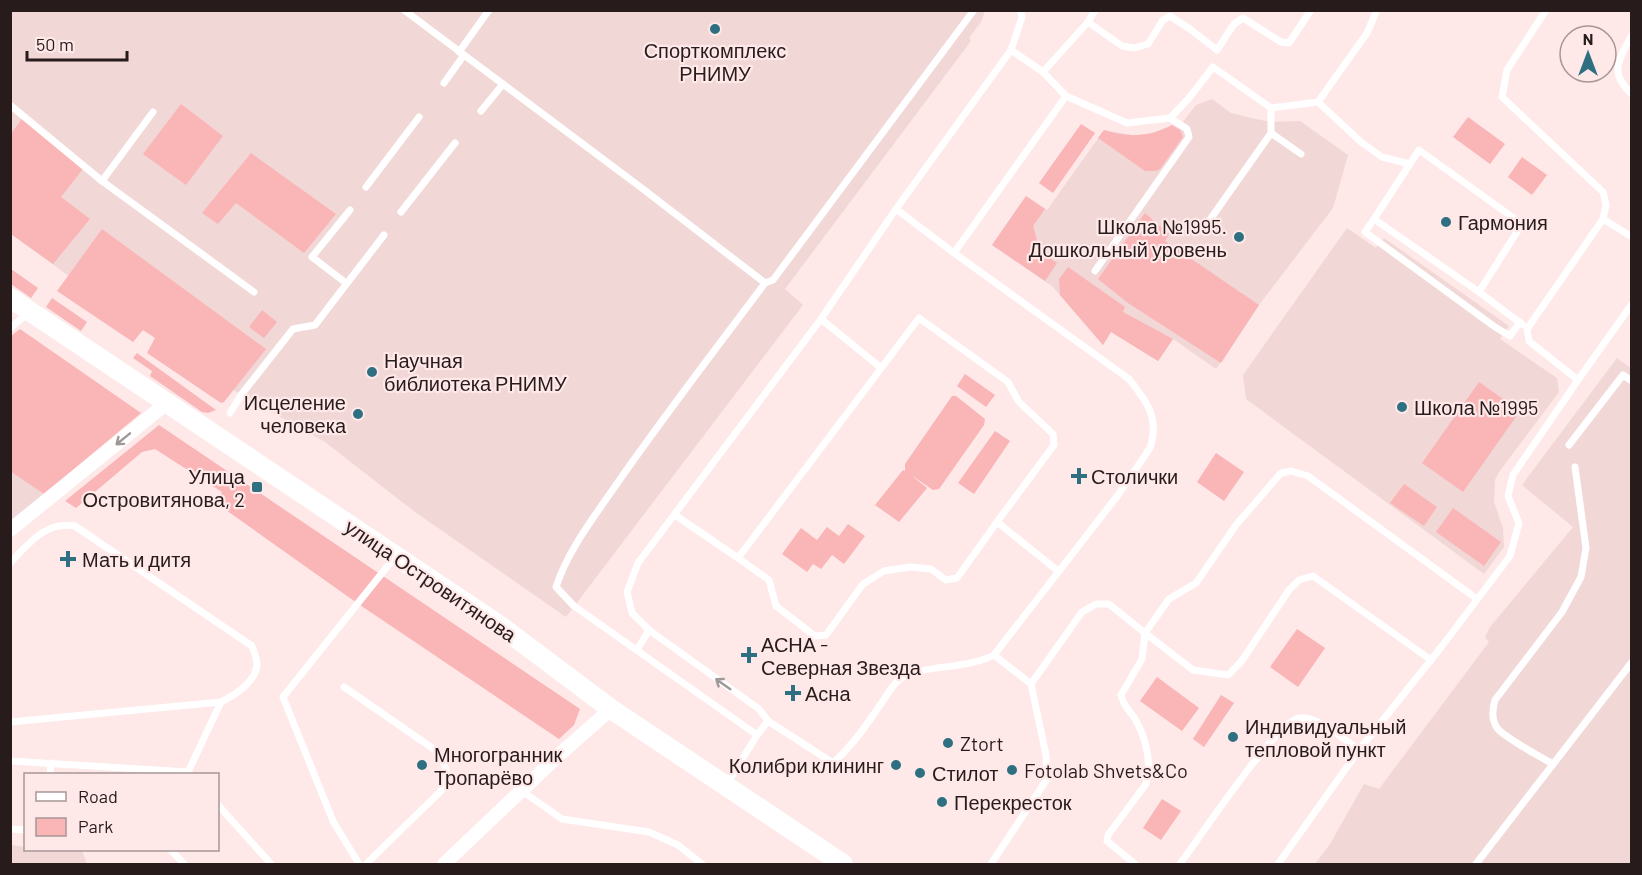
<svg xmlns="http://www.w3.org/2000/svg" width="1642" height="875" font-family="Barlow,sans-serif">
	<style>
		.built { fill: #f2d7d7 }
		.green { fill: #fab5b7 }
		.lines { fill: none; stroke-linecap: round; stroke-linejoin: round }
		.lane { stroke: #fff; stroke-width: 7 }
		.street { stroke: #fff; stroke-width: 14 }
		.secondary { stroke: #fff; stroke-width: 20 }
		.oneway { stroke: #9e9899 }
		.poi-dot { fill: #2e7082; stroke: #fee8e8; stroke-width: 2 }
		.labels { text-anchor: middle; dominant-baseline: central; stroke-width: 4.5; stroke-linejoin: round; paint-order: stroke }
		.poi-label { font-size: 20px; fill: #281b1c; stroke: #fee8e8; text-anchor: start }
		.street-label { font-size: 20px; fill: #281b1c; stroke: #fee8e8 }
	</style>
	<rect width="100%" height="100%" fill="#fee8e8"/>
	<g class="built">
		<polygon points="11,11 985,11 981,22 969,38 971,41 785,289 803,305 566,617 415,512 325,442 241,395 143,330 11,234"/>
		<polygon points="1212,99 1231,113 1251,118 1271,122 1300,121 1348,155 1333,208 1259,305 1216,369 1173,339 1158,361 1111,332 1103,345 1052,286 992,245 1026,196 1047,210 1104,130 1132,135 1150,134 1172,125 1178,128 1196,105"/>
		<polygon points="1347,228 1376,248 1384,238 1509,326 1500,339 1557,378 1559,392 1499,472 1495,480 1494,502 1503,528 1504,547 1484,574 1246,399 1243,375"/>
		<polygon points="1617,358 1632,369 1631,864 1315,864 1330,844 1364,784 1379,789 1489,642 1485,637 1490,627 1573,527 1522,485"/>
		<polygon points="11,472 44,494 11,522"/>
		<polygon points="11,845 25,847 26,850 82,851 87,864 11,864"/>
	</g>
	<g class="green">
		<polygon points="181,104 223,136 186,185 143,154"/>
		<polygon points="23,117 86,165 61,197 90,219 53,264 11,234 11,134"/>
		<polygon points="1468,117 1505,144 1490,164 1453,137"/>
		<polygon points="1081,124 1095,133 1053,193 1039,183"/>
		<path d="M 1172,125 L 1180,130 L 1183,137 L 1160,169 L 1156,171 L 1145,171 L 1098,138 L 1104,130 C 1127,138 1150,137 1172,125 Z"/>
		<polygon points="251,153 336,214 304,253 236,203 218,224 202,213"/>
		<polygon points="1522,157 1547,175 1532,195 1508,177"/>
		<polygon points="1026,196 1045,209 1033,226 1040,251 1057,263 1045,281 992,245"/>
		<polygon points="1145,213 1169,234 1165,241 1259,305 1221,363 1128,303 1098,279"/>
		<polygon points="102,229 266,349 224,402 221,403 147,353 155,338 143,330 133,342 57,291"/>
		<polygon points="1068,267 1125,307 1123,312 1173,339 1158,361 1111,332 1103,345 1060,295 1059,279"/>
		<polygon points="11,269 38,288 31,298 11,284"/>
		<polygon points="52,298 87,322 81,331 46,307"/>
		<polygon points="262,310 277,322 264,338 249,327"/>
		<polygon points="20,329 141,413 44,494 11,472 11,336"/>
		<polygon points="137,353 216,410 208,413 202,412 150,376 152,371 133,358"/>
		<polygon points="965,374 995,395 986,407 957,386"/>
		<polygon points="1479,382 1520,411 1463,492 1422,463"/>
		<polygon points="952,396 956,396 985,419 984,425 939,489 933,490 911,475 927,488 899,522 875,505 903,470 905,471 905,464"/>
		<polygon points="159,425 580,709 574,725 559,739 357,603 216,503 222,492 155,449 142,452 76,508 65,501"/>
		<polygon points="995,431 1010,441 974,494 958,483"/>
		<polygon points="1216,453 1244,472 1224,501 1197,482"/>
		<polygon points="1404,484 1437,507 1424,526 1390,503"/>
		<polygon points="1453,508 1501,542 1484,566 1436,532"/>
		<polygon points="848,524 865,536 844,564 832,555 821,569 813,564 807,572 782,554 801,528 817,540 827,527 839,536"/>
		<polygon points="1297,629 1325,648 1298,687 1270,667"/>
		<polygon points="1157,677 1199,708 1182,731 1140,701"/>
		<polygon points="1221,695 1234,703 1204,747 1193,739"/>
		<polygon points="1162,799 1181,811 1161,840 1143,828"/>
	</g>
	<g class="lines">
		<g class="lane">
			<polyline points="404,10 643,189 765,283 773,280 974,10"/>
			<polyline points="1377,10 1367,33 1318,102 1361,142 1382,157 1410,164"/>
			<polyline points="1546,10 1507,70 1502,97 1603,192 1606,205 1603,219 1527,329 1529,341 1578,380 1632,304"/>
			<polyline points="1088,22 1122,46 1134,48 1148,44 1163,20 1170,16 1190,29 1217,50 1234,24 1243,18 1281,42 1289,43 1311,10"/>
			<path d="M 1632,35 C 1619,59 1608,73 1632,94"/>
			<polyline points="1011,50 1043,72 1066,96 1127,123 1170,118 1189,98 1213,67 1271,108 1318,102"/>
			<polyline points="459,52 489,10"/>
			<polyline points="1043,72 1088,22 1095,10"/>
			<polyline points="444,83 464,55"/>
			<polyline points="10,105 102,181 254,292"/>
			<polyline points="481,111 503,84"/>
			<polyline points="1271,133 1271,108"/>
			<polygon points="1419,150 1522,224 1479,292 1374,219"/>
			<polyline points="102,181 153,112"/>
			<polyline points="366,187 419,117"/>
			<path d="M 896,209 L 954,253 L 1129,379 C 1147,402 1160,418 1150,448 L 1118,495 L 994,655 C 965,670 922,664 900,679 C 892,685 886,697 880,705 C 866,726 852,746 833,763 L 768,721 L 759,709 L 649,630 L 632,613 L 627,592 L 638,563 L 821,319 L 896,209 L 1011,50 L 1022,17 L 1020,10"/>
			<polyline points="401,212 455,143"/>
			<polyline points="1374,219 1365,232 1495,327 1510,336 1520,322"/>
			<polyline points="1603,219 1632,237"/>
			<polyline points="1202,231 1271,133 1301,154"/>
			<polyline points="954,253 1066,96"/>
			<polyline points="1095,271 1189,137 1187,129 1170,118"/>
			<polyline points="346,283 312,257 350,210"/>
			<polyline points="1479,292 1523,325"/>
			<polyline points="821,319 880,367"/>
			<polyline points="10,328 30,312"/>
			<polyline points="230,413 241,395 293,329 315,325 384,235"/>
			<polyline points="1569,445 1623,375 1632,381"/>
			<polyline points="675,515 738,558"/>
			<polyline points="997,522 957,578 946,580 931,569 910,567 884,571 863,584 826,635 815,636 776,606 769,580 738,558 919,318 1008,382 1019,402 1053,434 1054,445 997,522 1058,571"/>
			<path d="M 10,563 C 29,543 46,521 75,526 L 252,646 C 254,652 257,659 257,665 C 255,683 235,695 221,702 L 188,772"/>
			<polyline points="637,650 649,630"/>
			<polyline points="994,655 1031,684"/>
			<polyline points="1431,660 1313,576 1299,580 1289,590 1241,662 1228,675 1193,670 1145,633 1169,599 1196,583 1236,525 1281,473 1291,471 1308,476 1477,599"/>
			<path d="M 344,687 L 438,752 C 445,764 449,773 445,787 L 366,864"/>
			<polyline points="10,722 221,702"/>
			<path d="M 757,735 L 574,606 L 556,587 C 568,550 594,517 616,485 C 664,416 715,350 765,283"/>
			<polyline points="10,761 188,772 190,774"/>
			<path d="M 1553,764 C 1541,757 1505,738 1497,728 C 1491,719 1492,710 1495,700 L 1562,612 L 1581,577 L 1586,548 L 1575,467"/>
			<polyline points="50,774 51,763"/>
			<polyline points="727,784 757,735 768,721"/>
			<polyline points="522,791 562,819 649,832 678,845 702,864"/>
			<polyline points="218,805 271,864"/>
			<polyline points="10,829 26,830"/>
			<polyline points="171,850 184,864"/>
			<polyline points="359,864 333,821 283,697 394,558"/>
			<path d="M 991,864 L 1047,779 L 1046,755 L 1031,684 L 1082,612 L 1096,604 L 1109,604 L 1145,633 L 1142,659 L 1121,695 C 1124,708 1129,709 1135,719 C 1146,737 1152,764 1146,784 L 1108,835 L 1107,841 L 1135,864"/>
			<path d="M 1180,864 C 1199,839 1275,723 1299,718 C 1317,715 1345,740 1359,750"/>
			<polyline points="1278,864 1359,750 1442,646 1510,556 1519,523 1508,496 1513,475 1578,380"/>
			<polyline points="1476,864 1632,662"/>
		</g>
		<g class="street">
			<polyline points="10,530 168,402"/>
			<polyline points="444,864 560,754 611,709"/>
		</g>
		<polyline class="secondary" points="10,298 499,625 611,709 843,864"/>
	</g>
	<defs><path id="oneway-shaft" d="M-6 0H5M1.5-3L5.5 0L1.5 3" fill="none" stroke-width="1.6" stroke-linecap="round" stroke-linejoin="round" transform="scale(1.5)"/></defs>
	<g class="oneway">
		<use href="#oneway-shaft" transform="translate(123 439) rotate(141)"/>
		<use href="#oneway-shaft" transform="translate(723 684) rotate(-145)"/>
	</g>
	<g class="poi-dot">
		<circle cx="715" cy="29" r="6"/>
		<circle cx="1446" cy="222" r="6"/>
		<circle cx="1239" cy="237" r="6"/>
		<circle cx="372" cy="372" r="6"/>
		<circle cx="1402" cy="407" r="6"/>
		<circle cx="358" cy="414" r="6"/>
		<path d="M1076 467h6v6h6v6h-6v6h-6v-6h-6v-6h6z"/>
		<rect x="251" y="481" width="12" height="12" rx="3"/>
		<path d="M65 550h6v6h6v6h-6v6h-6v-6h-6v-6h6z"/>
		<path d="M746 646h6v6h6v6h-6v6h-6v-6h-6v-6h6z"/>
		<path d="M790 684h6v6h6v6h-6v6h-6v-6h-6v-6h6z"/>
		<circle cx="1233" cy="737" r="6"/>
		<circle cx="948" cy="743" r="6"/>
		<circle cx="422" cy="765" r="6"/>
		<circle cx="896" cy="765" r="6"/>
		<circle cx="1012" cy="770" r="6"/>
		<circle cx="920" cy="773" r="6"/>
		<circle cx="942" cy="802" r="6"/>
	</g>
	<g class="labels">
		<g class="poi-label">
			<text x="715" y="50" text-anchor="middle">Спорткомплекс<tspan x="715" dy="23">РНИМУ</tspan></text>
			<text x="1458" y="222">Гармония</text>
			<text x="1227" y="226" text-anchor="end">Школа №1995.<tspan x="1227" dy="23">Дошкольный уровень</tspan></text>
			<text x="384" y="360">Научная<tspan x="384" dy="23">библиотека РНИМУ</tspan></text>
			<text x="346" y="402" text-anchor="end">Исцеление<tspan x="346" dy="23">человека</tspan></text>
			<text x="1414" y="407">Школа №1995</text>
			<text x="245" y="476" text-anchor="end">Улица<tspan x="245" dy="23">Островитянова, 2</tspan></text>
			<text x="1091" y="476">Столички</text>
			<text x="82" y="559">Мать и дитя</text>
			<text x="761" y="644">АСНА -<tspan x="761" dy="23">Северная Звезда</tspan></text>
			<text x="805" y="693">Асна</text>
			<text x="1245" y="726">Индивидуальный<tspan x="1245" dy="23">тепловой пункт</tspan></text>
			<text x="960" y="743">Ztort</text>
			<text x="434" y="754">Многогранник<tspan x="434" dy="23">Тропарёво</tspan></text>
			<text x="884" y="765" text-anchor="end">Колибри клининг</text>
			<text x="1024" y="770">Fotolab Shvets&amp;Co</text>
			<text x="932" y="773">Стилот</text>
			<text x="954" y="802">Перекресток</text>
		</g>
		<g class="street-label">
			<text transform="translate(431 580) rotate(34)">улица Островитянова</text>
		</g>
	</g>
	<rect width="1642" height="875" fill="none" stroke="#281b1c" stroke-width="24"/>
	<rect x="24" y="773" width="195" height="78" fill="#fee8e8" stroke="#a89696" stroke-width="1.5"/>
	<rect x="36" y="792" width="30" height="9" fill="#ffffff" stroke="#a89696" stroke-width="1.5"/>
	<text x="78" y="803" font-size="18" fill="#281b1c">Road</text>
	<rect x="36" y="818" width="30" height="18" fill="#fab5b7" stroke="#a89696" stroke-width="1.5"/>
	<text x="78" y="833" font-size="18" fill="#281b1c">Park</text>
	<g transform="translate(1588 54)"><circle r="28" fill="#fee8e8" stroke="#a89696" stroke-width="1.5"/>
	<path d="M0-4.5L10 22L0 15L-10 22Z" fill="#2e7082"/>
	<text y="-9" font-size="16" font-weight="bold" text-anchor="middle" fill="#281b1c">N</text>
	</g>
	<path d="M27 51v9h100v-9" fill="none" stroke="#281b1c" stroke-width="3"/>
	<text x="36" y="51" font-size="18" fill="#281b1c" stroke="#fee8e8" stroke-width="4.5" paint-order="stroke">50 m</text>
</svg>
